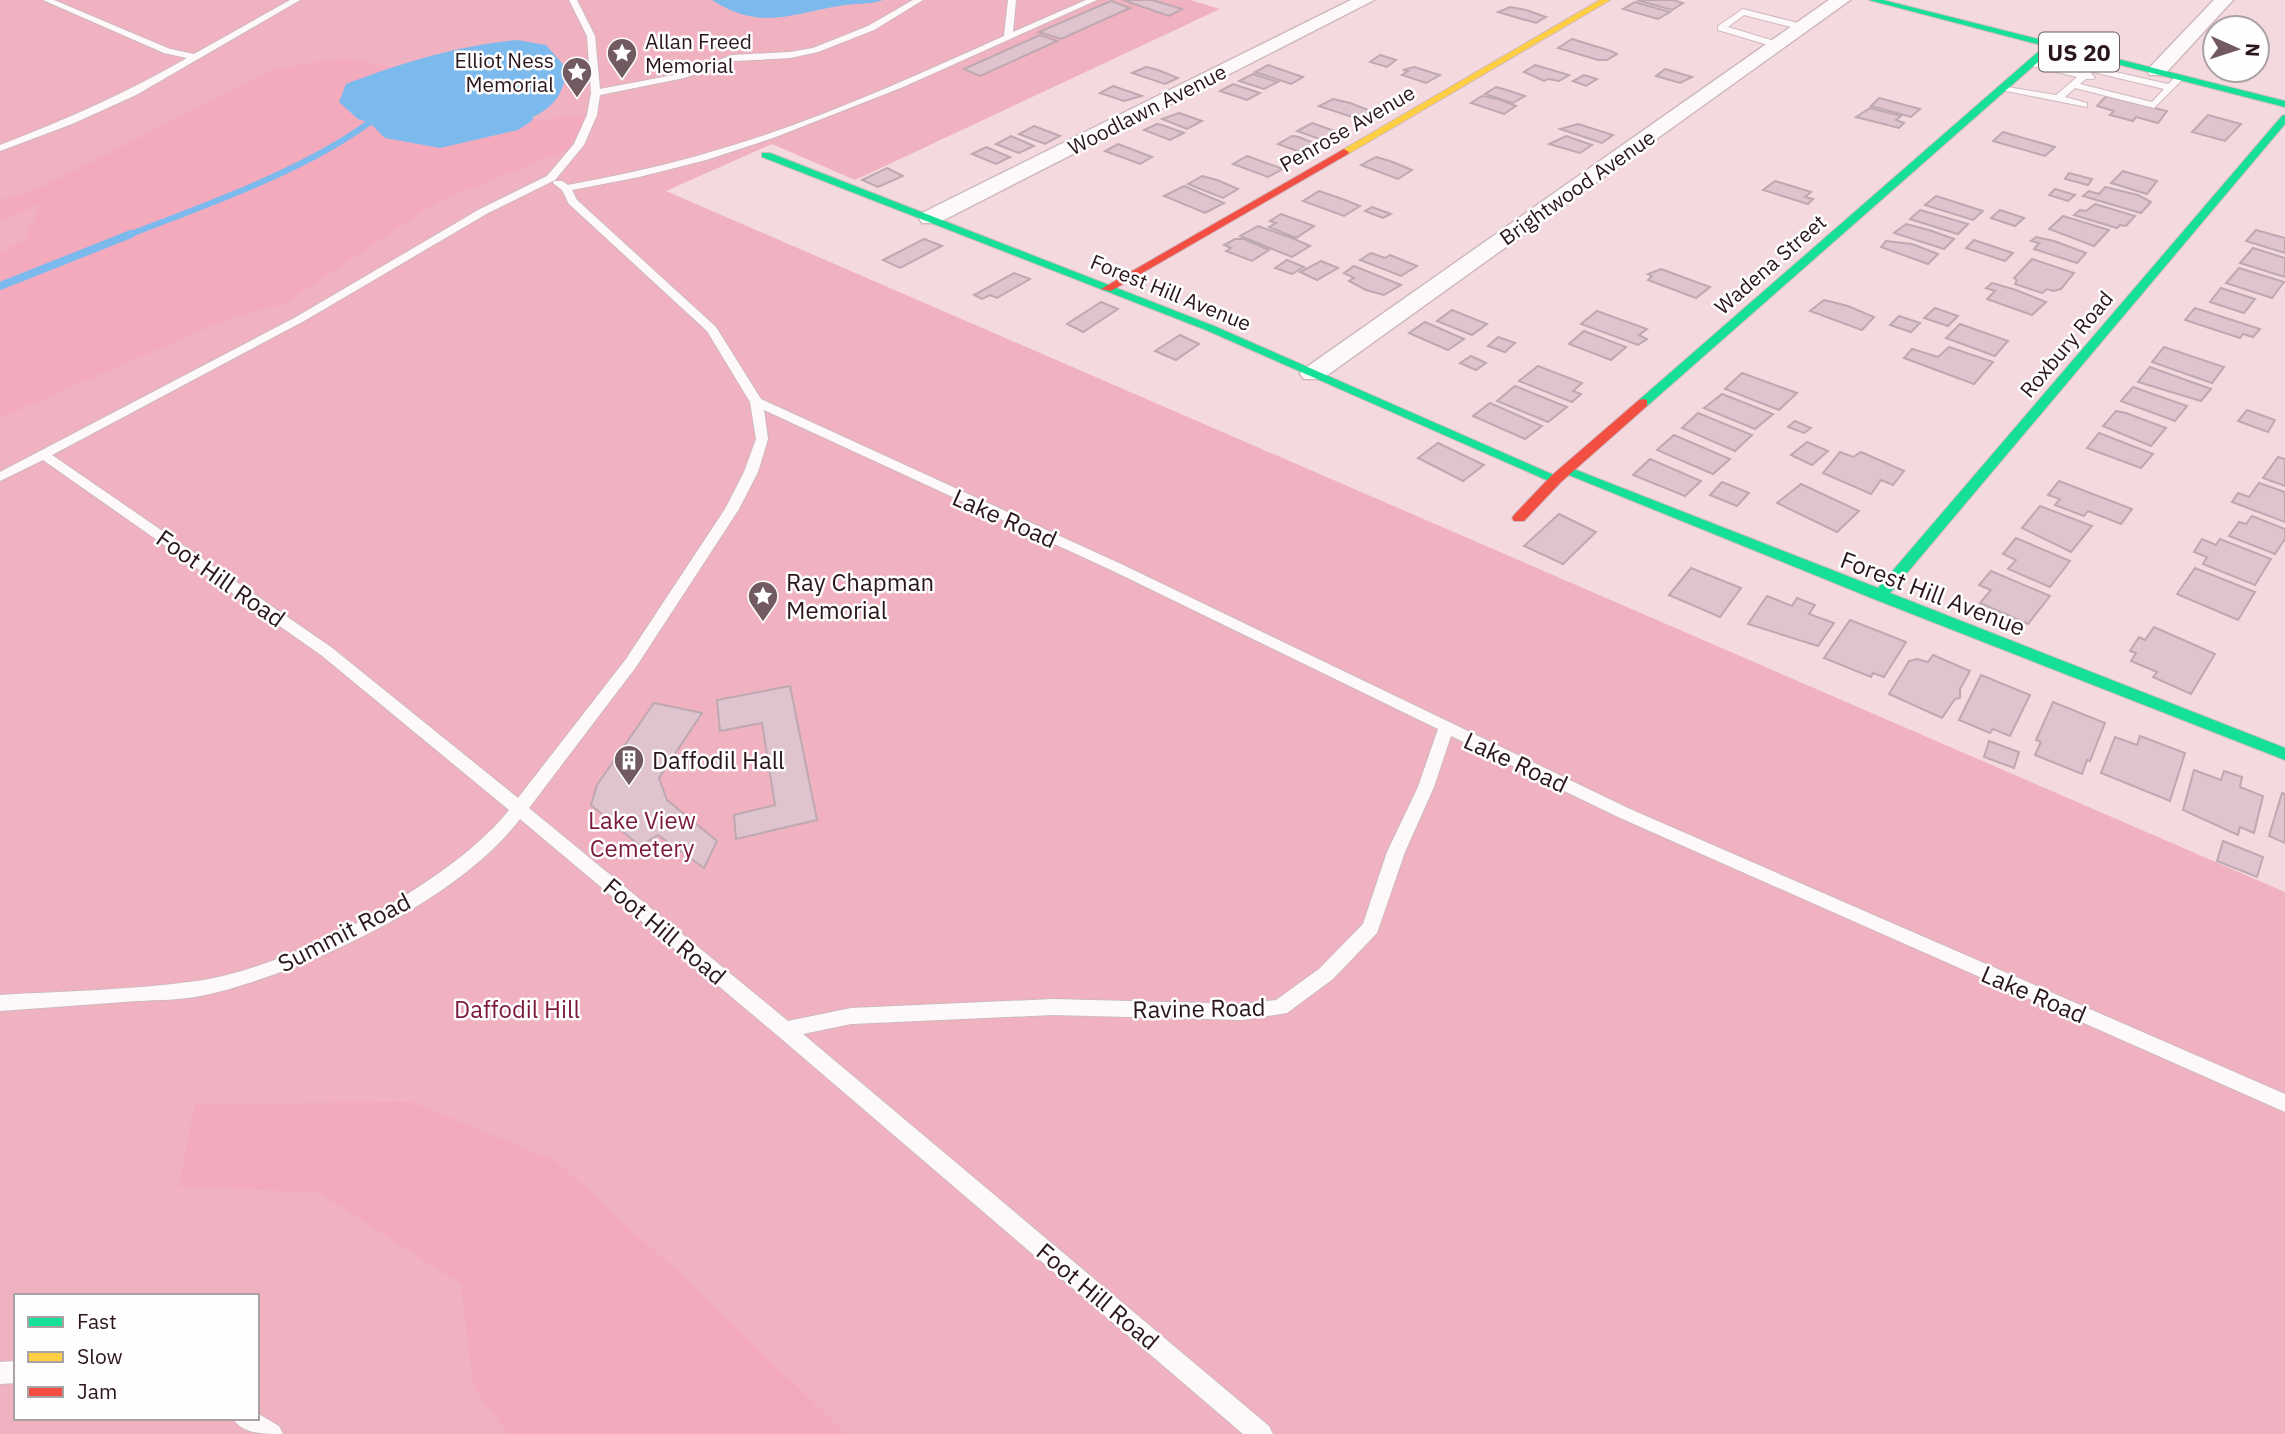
<svg xmlns="http://www.w3.org/2000/svg" width="2285" height="1434" font-family="'IBM Plex Sans',sans-serif">
	<style>
		.green { fill: #f0b1c1; fill-rule: evenodd }
		.forest { fill: #f2aabc }
		.water { fill: #7cbaee }
		.lines { fill: none; stroke-linecap: round; stroke-linejoin: round }
		.stream-far1 { stroke: #7cbaee; stroke-width: 6 }
		.stream { stroke: #7cbaee; stroke-width: 8 }
		.building { fill: #dfc4cf; stroke: #bea9b0; stroke-width: 2 }
		.lane-casing { stroke: #cfb9be; stroke-width: 2 }
		.street-casing { stroke: #cfb9be; stroke-width: 3 }
		.fast-casing { stroke: #cfb9be; stroke-width: 2 }
		.slow-casing { stroke: #cfb9be; stroke-width: 2 }
		.jam-casing { stroke: #cfb9be; stroke-width: 2 }
		.lane { fill: #fdf9fa; fill-rule: evenodd }
		.street { fill: #fdf9fa; fill-rule: evenodd }
		.fast { fill: #16e098; fill-rule: evenodd }
		.slow { fill: #ffcf43; fill-rule: evenodd }
		.jam { fill: #f24e42; fill-rule: evenodd }
		.labels { text-anchor: middle; dominant-baseline: central; stroke-width: 5; stroke-linejoin: round; paint-order: stroke }
		.far-poi-label { font-size: 21px; fill: #2b161c; stroke: #fefefe; text-anchor: start }
		.far-street-label { font-size: 21px; fill: #2b161c; stroke: #fefefe }
		.shield { fill: #fefefe; stroke: #6a5c60; stroke-width: 2 }
		.shield-label { font-size: 23px; font-weight: bold; fill: #2b161c }
		.street-label { font-size: 24px; fill: #2b161c; stroke: #fefefe }
		.poi-label { font-size: 24px; fill: #2b161c; stroke: #fefefe; text-anchor: start }
		.park-label { font-size: 24px; fill: #7c193e; stroke: #fefefe }
	</style>
	<rect width="100%" height="100%" fill="#f4dadf"/>
	<path class="green" d="M 0,0 L 1190,0 L 1220,9 L 855,180 L 772,144 L 666,191 L 2285,892 L 2285,1434 L 0,1434 ZM 16,1296 L 257,1296 L 257,1418 L 16,1418 Z"/>
	<g class="forest">
		<polygon points="344,58 390,67 346,84 339,102 358,119 370,122 385,138 439,148 518,130 532,121 592,115 579,145 439,201 283,304 227,319 0,418 0,253 25,239 41,204 0,221 0,200 38,189 275,69"/>
		<polygon points="412,1102 556,1161 705,1297 846,1434 508,1434 474,1388 461,1284 319,1193 179,1186 195,1104"/>
	</g>
	<g class="water">
		<path d="M 712,0 L 883,0 C 870,5 853,3 839,6 C 790,14 760,31 712,0 Z"/>
		<path d="M 517,40 L 546,45 L 567,69 C 563,93 556,106 533,117 L 532,121 L 518,130 L 440,148 L 385,138 L 370,123 L 358,119 L 339,102 L 346,84 C 401,63 459,45 517,40 Z"/>
	</g>
	<g class="lines">
		<path class="stream-far1" d="M 126,236 C 205,205 302,172 370,122"/>
		<polyline class="stream" points="0,286 131,234"/>
	</g>
	<g class="building">
		<polygon points="1123,0 1152,0 1182,9 1169,16"/>
		<polygon points="1637,0 1673,0 1683,3 1672,10"/>
		<polygon points="1111,1 1130,8 1061,39 1039,32"/>
		<polygon points="1635,2 1670,12 1658,19 1623,9"/>
		<polygon points="1510,7 1526,10 1546,17 1536,23 1498,12"/>
		<polygon points="1040,35 1057,41 980,76 964,69"/>
		<polygon points="1572,39 1611,51 1617,54 1607,60 1598,60 1558,48"/>
		<polygon points="1380,55 1396,60 1387,67 1370,62"/>
		<polygon points="1268,65 1303,77 1291,84 1255,72"/>
		<polygon points="1535,65 1569,75 1559,81 1548,79 1544,81 1524,72"/>
		<polygon points="1146,67 1158,70 1178,78 1165,84 1132,73"/>
		<polygon points="1414,67 1440,75 1426,83 1402,75 1408,71 1403,70"/>
		<polygon points="1665,69 1692,77 1680,83 1656,76"/>
		<polygon points="1253,74 1278,82 1264,89 1239,81"/>
		<polygon points="1584,75 1597,79 1586,86 1573,81"/>
		<polygon points="1233,84 1260,93 1247,100 1220,91"/>
		<polygon points="1113,86 1142,96 1124,101 1100,93"/>
		<polygon points="1496,87 1510,91 1525,96 1513,103 1485,94"/>
		<polygon points="1482,96 1498,99 1516,106 1504,114 1471,103"/>
		<polygon points="2106,96 2167,111 2158,123 2136,117 2133,121 2110,115 2114,111 2097,106"/>
		<polygon points="1879,98 1920,109 1911,117 1871,106"/>
		<polygon points="1333,99 1350,103 1381,115 1367,122 1319,106"/>
		<polygon points="1870,108 1901,116 1896,120 1904,123 1899,128 1856,117"/>
		<polygon points="1179,113 1202,121 1187,129 1162,119"/>
		<polygon points="2208,115 2241,124 2225,141 2192,132"/>
		<polygon points="1312,123 1343,134 1328,142 1297,131"/>
		<polygon points="1157,124 1162,125 1184,133 1170,140 1144,130"/>
		<polygon points="1578,124 1613,135 1602,143 1560,129"/>
		<polygon points="1034,126 1060,136 1045,144 1019,134"/>
		<polygon points="2003,132 2055,147 2045,156 1993,141"/>
		<polygon points="1011,136 1034,146 1019,153 996,144"/>
		<polygon points="1292,136 1299,137 1321,146 1306,154 1278,144"/>
		<polygon points="1566,136 1592,145 1580,153 1549,144"/>
		<polygon points="1118,144 1152,157 1140,164 1105,151"/>
		<polygon points="986,147 1010,157 996,164 972,154"/>
		<polygon points="1247,156 1283,169 1268,177 1233,164"/>
		<polygon points="1376,157 1390,161 1412,170 1398,179 1361,165"/>
		<polygon points="887,168 903,176 878,187 862,180"/>
		<polygon points="2123,171 2157,181 2147,194 2111,183"/>
		<polygon points="2069,173 2092,179 2088,185 2065,179"/>
		<polygon points="1202,176 1217,180 1238,189 1223,198 1188,184"/>
		<polygon points="1775,181 1811,192 1805,197 1813,199 1808,204 1763,190"/>
		<polygon points="1184,186 1224,203 1205,213 1164,196"/>
		<polygon points="2105,187 2138,195 2151,202 2141,213 2083,196 2089,191 2099,194"/>
		<polygon points="2055,189 2075,195 2068,201 2049,195"/>
		<polygon points="1319,191 1345,200 1360,206 1344,216 1303,201"/>
		<polygon points="1936,196 1983,211 1973,220 1925,205"/>
		<polygon points="2095,204 2135,216 2126,226 2120,225 2117,228 2074,215 2080,210 2086,211"/>
		<polygon points="1372,207 1391,214 1383,218 1365,211"/>
		<polygon points="1920,210 1968,224 1958,234 1910,219"/>
		<polygon points="2000,210 2024,218 2015,226 1991,218"/>
		<polygon points="1281,214 1314,226 1296,238 1269,227 1276,223 1270,221"/>
		<polygon points="2063,216 2109,230 2094,246 2049,229"/>
		<polygon points="1906,224 1929,230 1954,239 1944,249 1894,233"/>
		<polygon points="1258,226 1292,238 1310,246 1292,257 1240,236"/>
		<polygon points="2256,230 2285,238 2285,253 2246,241"/>
		<polygon points="2036,237 2054,241 2086,253 2077,263 2034,249 2039,243 2031,241"/>
		<polygon points="924,239 942,246 900,268 883,260"/>
		<polygon points="1235,239 1244,239 1269,250 1252,261 1226,251 1231,248 1224,245"/>
		<polygon points="1974,240 2013,253 2005,261 1966,248"/>
		<polygon points="1886,241 1912,244 1938,254 1928,264 1881,247"/>
		<polygon points="2253,248 2285,258 2285,277 2240,263"/>
		<polygon points="1371,253 1385,258 1390,255 1417,266 1401,276 1360,260"/>
		<polygon points="2032,259 2074,273 2061,289 2053,291 2047,289 2042,293 2015,284 2017,280 2014,278"/>
		<polygon points="1287,260 1304,267 1292,274 1275,268"/>
		<polygon points="1321,261 1338,268 1317,280 1300,272"/>
		<polygon points="1354,266 1401,285 1384,295 1366,290 1349,281 1354,278 1344,273"/>
		<polygon points="2239,268 2284,282 2272,298 2226,283"/>
		<polygon points="1661,269 1710,287 1696,298 1648,280 1652,276 1648,274"/>
		<polygon points="1014,273 1030,279 997,298 990,295 982,299 974,295"/>
		<polygon points="1992,283 2016,290 2046,302 2032,315 1987,299 1995,291 1986,288"/>
		<polygon points="2221,288 2255,299 2244,313 2210,302"/>
		<polygon points="1824,300 1848,306 1874,317 1862,330 1810,311"/>
		<polygon points="1101,302 1118,309 1083,332 1067,324"/>
		<polygon points="1935,308 1958,316 1948,326 1924,318"/>
		<polygon points="2195,308 2260,329 2253,337 2243,334 2240,338 2185,320"/>
		<polygon points="1452,310 1487,324 1472,335 1437,321"/>
		<polygon points="1597,311 1647,329 1639,335 1647,339 1638,345 1581,324"/>
		<polygon points="1899,316 1920,323 1911,332 1890,325"/>
		<polygon points="1425,322 1464,339 1448,350 1409,333"/>
		<polygon points="1960,324 2008,341 1995,356 1946,338"/>
		<polygon points="1584,331 1626,347 1611,360 1569,344"/>
		<polygon points="1180,335 1199,344 1176,360 1155,351"/>
		<polygon points="1498,337 1515,343 1505,352 1488,346"/>
		<polygon points="1949,347 1993,362 1974,384 1904,358 1912,349 1938,357"/>
		<polygon points="2164,347 2224,367 2212,383 2152,362"/>
		<polygon points="1471,356 1486,363 1476,370 1460,363"/>
		<polygon points="1538,366 1582,383 1573,391 1581,394 1572,402 1519,381"/>
		<polygon points="2150,367 2211,389 2201,401 2138,382"/>
		<polygon points="1742,373 1797,393 1779,410 1725,389"/>
		<polygon points="1515,386 1567,407 1548,422 1497,401"/>
		<polygon points="2133,387 2187,406 2175,421 2121,401"/>
		<polygon points="1722,394 1773,414 1755,429 1704,408"/>
		<polygon points="1490,403 1542,426 1525,439 1473,416"/>
		<polygon points="2247,410 2275,420 2268,432 2238,421"/>
		<polygon points="2116,411 2126,413 2166,428 2151,446 2103,426"/>
		<polygon points="1698,413 1752,435 1735,451 1682,428"/>
		<polygon points="1795,421 1811,428 1804,433 1788,427"/>
		<polygon points="2099,433 2153,454 2141,468 2087,448"/>
		<polygon points="1674,435 1730,459 1713,474 1657,450"/>
		<polygon points="1807,442 1828,451 1812,465 1791,455"/>
		<polygon points="1438,443 1484,465 1463,481 1418,458"/>
		<polygon points="1840,452 1853,457 1861,452 1904,471 1893,485 1881,480 1871,494 1823,473"/>
		<polygon points="2278,457 2285,459 2285,486 2263,478"/>
		<polygon points="1650,459 1701,481 1685,496 1633,475"/>
		<polygon points="2059,481 2132,509 2121,524 2088,511 2084,516 2055,505 2060,499 2048,495"/>
		<polygon points="1722,482 1749,493 1737,506 1710,495"/>
		<polygon points="2259,483 2285,492 2285,522 2232,502 2238,493 2249,497"/>
		<polygon points="1801,484 1859,511 1837,532 1777,503"/>
		<polygon points="2040,506 2092,526 2071,552 2022,528"/>
		<polygon points="1559,514 1596,532 1563,564 1524,546"/>
		<polygon points="2252,516 2285,529 2285,539 2275,554 2229,536 2239,522 2246,524"/>
		<polygon points="2016,538 2070,561 2050,587 2008,569 2016,560 2003,554"/>
		<polygon points="2202,539 2216,545 2220,539 2271,559 2255,585 2203,564 2207,557 2194,552"/>
		<polygon points="1691,568 1741,588 1720,617 1669,595"/>
		<polygon points="2195,568 2255,592 2238,620 2177,594"/>
		<polygon points="1991,571 2050,596 2028,624 1980,603 1991,590 1979,585"/>
		<polygon points="1767,596 1792,606 1797,598 1815,605 1809,614 1834,623 1818,646 1748,624"/>
		<polygon points="1850,620 1906,642 1884,677 1873,673 1871,677 1824,658"/>
		<polygon points="2154,627 2215,654 2191,694 2153,677 2157,672 2131,661 2136,653 2130,651 2139,637 2145,640"/>
		<polygon points="1933,655 1970,671 1960,689 1960,698 1955,699 1942,718 1889,694 1909,661 1917,659 1928,662"/>
		<polygon points="1981,675 2030,695 2010,736 1993,729 1990,733 1959,720"/>
		<polygon points="790,686 817,820 736,839 734,815 775,805 762,723 720,731 717,700"/>
		<polygon points="2053,702 2105,723 2090,761 2087,760 2082,774 2035,755 2041,742 2036,740"/>
		<polygon points="654,703 702,713 659,778 667,800 717,841 704,868 658,835 640,846 591,805 597,785"/>
		<polygon points="2140,736 2185,753 2170,801 2101,773 2115,737 2137,745"/>
		<polygon points="1989,741 2019,752 2014,768 1984,757"/>
		<polygon points="2194,770 2221,780 2224,771 2242,777 2240,787 2263,796 2254,833 2240,827 2238,835 2183,810"/>
		<polygon points="2282,793 2285,794 2285,843 2269,836"/>
		<polygon points="2223,841 2263,857 2257,877 2217,861"/>
	</g>
	<g class="lines">
		<g class="lane-casing">
			<g id="lane">
				<path d="M 43,0 L 54,0 L 170,49 L 194,54 L 290,0 L 300,0 L 136,95 L 72,124 L 0,151 L 0,145 C 65,120 127,93 187,58 L 164,53 Z"/>
				<path d="M 569,0 L 577,0 L 595,36 L 600,89 L 679,74 L 733,55 L 790,52 L 813,48 L 868,26 L 913,0 L 923,0 L 874,30 L 818,52 L 790,58 L 734,61 L 684,78 L 600,95 L 597,115 L 584,145 L 555,180 L 488,213 L 304,321 L 52,455 L 331,647 L 518,798 L 626,659 L 725,509 L 744,472 L 756,439 L 750,402 L 707,331 L 569,204 L 562,190 L 553,183 L 554,181 L 562,181 L 568,185 C 611,177 654,168 697,156 C 803,127 904,81 1004,36 L 1008,0 L 1016,0 L 1013,32 L 1086,0 L 1097,0 L 903,87 L 773,138 L 706,160 L 639,177 L 572,190 L 577,200 L 716,327 L 761,399 L 1121,564 L 1630,809 L 2285,1094 L 2285,1112 L 1618,817 L 1451,736 L 1434,787 L 1405,852 L 1377,933 L 1333,979 L 1287,1013 L 1242,1020 L 1053,1015 L 851,1024 L 803,1034 L 1269,1426 L 1273,1434 L 1243,1434 L 778,1036 L 520,819 C 457,902 301,974 201,996 C 181,1000 158,1000 137,1001 C 92,1004 46,1008 0,1011 L 0,995 C 65,991 132,990 197,981 C 288,969 452,883 509,810 L 321,655 L 43,460 L 0,481 L 0,472 L 296,317 L 480,209 L 547,176 L 574,144 L 587,115 L 591,93 L 587,36 ZM 764,410 L 1111,570 L 1438,729 L 1418,787 L 1387,852 L 1363,924 L 1319,969 L 1276,1000 L 1242,1004 L 1053,999 L 851,1008 L 788,1021 L 529,808 L 636,667 L 739,509 L 758,472 L 768,439 Z"/>
				<polygon points="1743,9 1806,25 1807,27 1803,30 1744,15 1728,27 1781,43 1781,47 1778,48 1718,30 1718,26"/>
				<path d="M 2104,55 L 2108,58 L 2098,68 L 2168,84 L 2177,75 L 2185,77 L 2154,108 L 2075,88 L 2065,97 L 2087,103 L 2087,107 L 1996,89 L 2001,86 L 2056,95 L 2077,77 L 2028,65 L 2028,61 L 2082,72 ZM 2093,72 L 2164,89 L 2152,102 L 2080,84 L 2086,79 L 2093,79 L 2095,77 L 2091,74 Z"/>
				<polygon points="16,1361 16,1383 0,1384 0,1362"/>
				<path d="M 257,1413 L 279,1426 L 283,1434 C 264,1434 241,1434 233,1418 L 257,1418 Z"/>
			</g>
		</g>
		<g class="street-casing">
			<g id="street">
				<polygon points="1351,0 1374,0 938,223 922,223 919,218 922,213"/>
				<polygon points="1829,0 1850,0 1322,379 1304,379 1300,374 1304,369"/>
				<polygon points="2214,0 2233,0 2164,75 2150,75 2147,71 2150,67"/>
			</g>
		</g>
		<g class="fast-casing">
			<g id="fast">
				<polygon points="1869,0 1883,0 2285,101 2285,107 2054,48 1647,406 1639,406 1639,400 2045,46"/>
				<polygon points="2285,115 2285,124 1890,593 2285,748 2285,760 1874,599 1559,471 1561,468 1571,468 1878,588 2282,116"/>
				<polygon points="762,153 770,153 1214,326 1563,479 1556,483 1551,482 1206,330 762,157"/>
			</g>
		</g>
		<g class="slow-casing">
			<polygon id="slow" points="1600,0 1610,0 1348,154 1339,152"/>
		</g>
		<g class="jam-casing">
			<g id="jam">
				<polygon points="1344,149 1349,152 1348,154 1111,291 1101,289"/>
				<polygon points="1643,399 1647,400 1647,406 1561,482 1524,521 1514,521 1512,518 1514,515 1551,476 1639,400"/>
			</g>
		</g>
		<use href="#lane" class="lane"/>
		<use href="#street" class="street"/>
		<use href="#fast" class="fast"/>
		<use href="#slow" class="slow"/>
		<use href="#jam" class="jam"/>
	</g>
	<defs>
		<g id="sight-pin" transform="scale(1.575)"><path d="M0 17L-7.5 6A9.5 9.5 0 1 1 7.5 6Z" fill="#715b60" stroke="#fefefe"/><path d="M0-6L1.8-2.2L6-1.7L2.9 1.2L3.7 5.4L0 3.3L-3.7 5.4L-2.9 1.2L-6-1.7L-1.8-2.2Z" fill="#fff"/></g>
		<g id="building-pin" transform="scale(1.575)"><path d="M0 17L-7.5 6A9.5 9.5 0 1 1 7.5 6Z" fill="#715b60" stroke="#fefefe"/><path d="M-4-6H4V6H1V3H-1V6H-4ZM-2.5-4.3h1.7v1.8h-1.7ZM.8-4.3h1.7v1.8H.8ZM-2.5-1h1.7V.8h-1.7ZM.8-1h1.7V.8H.8Z" fill="#fff"/></g>
	</defs>
	<g fill-rule="evenodd">
		<use href="#sight-pin" x="622" y="53"/>
		<use href="#sight-pin" x="577" y="72"/>
		<use href="#sight-pin" x="763" y="596"/>
		<use href="#building-pin" x="629" y="760"/>
	</g>
	<g class="labels">
		<g class="far-poi-label">
			<text x="645" y="41">Allan Freed<tspan x="645" dy="24">Memorial</tspan></text>
			<text x="554" y="60" text-anchor="end">Elliot Ness<tspan x="554" dy="24">Memorial</tspan></text>
		</g>
		<g class="far-street-label">
			<text transform="translate(1147 109) rotate(-27)">Woodlawn Avenue</text>
			<text transform="translate(1347 128) rotate(-30)">Penrose Avenue</text>
			<text transform="translate(1577 187) rotate(-35)">Brightwood Avenue</text>
			<text transform="translate(1770 264) rotate(-41)">Wadena Street</text>
			<text transform="translate(1171 292) rotate(22)">Forest Hill Avenue</text>
			<text transform="translate(2066 344) rotate(-50)">Roxbury Road</text>
		</g>
		<rect class="shield" x="2039" y="32.5" width="80" height="39" rx="5"/>
		<g class="shield-label">
			<text x="2079" y="52">US 20</text>
		</g>
		<g class="street-label">
			<text transform="translate(1005 518) rotate(24)">Lake Road</text>
			<text transform="translate(221 578) rotate(35)">Foot Hill Road</text>
			<text transform="translate(1933 593) rotate(21)">Forest Hill Avenue</text>
			<text transform="translate(1516 762) rotate(25)">Lake Road</text>
			<text transform="translate(665 931) rotate(40)">Foot Hill Road</text>
			<text transform="translate(344 932) rotate(-27)">Summit Road</text>
			<text transform="translate(2034 994) rotate(23)">Lake Road</text>
			<text transform="translate(1199 1008) rotate(-1)">Ravine Road</text>
			<text transform="translate(1098 1296) rotate(40)">Foot Hill Road</text>
		</g>
		<g class="poi-label">
			<text x="786" y="582">Ray Chapman<tspan x="786" dy="28">Memorial</tspan></text>
			<text x="652" y="760">Daffodil Hall</text>
		</g>
		<g class="park-label">
			<text x="642" y="820">Lake View<tspan x="642" dy="28">Cemetery</tspan></text>
			<text x="517" y="1009">Daffodil Hill</text>
		</g>
	</g>
	<rect x="14" y="1294" width="245" height="126" fill="#fefefe" stroke="#aaa1a4" stroke-width="2"/>
	<rect x="28" y="1317" width="35" height="10" fill="#16e098" stroke="#aaa1a4" stroke-width="2"/>
	<text x="77" y="1329" font-size="21" fill="#2b161c">Fast</text>
	<rect x="28" y="1352" width="35" height="10" fill="#ffcf43" stroke="#aaa1a4" stroke-width="2"/>
	<text x="77" y="1364" font-size="21" fill="#2b161c">Slow</text>
	<rect x="28" y="1387" width="35" height="10" fill="#f24e42" stroke="#aaa1a4" stroke-width="2"/>
	<text x="77" y="1399" font-size="21" fill="#2b161c">Jam</text>
	<g transform="translate(2236 49) rotate(93)"><circle r="33" fill="#fefefe" stroke="#aaa1a4" stroke-width="2"/>
	<path d="M0-5L12 26L0 18L-12 26Z" fill="#715b60"/>
	<text y="-10" font-size="19" font-weight="bold" text-anchor="middle" fill="#2b161c">N</text>
	</g>
</svg>
